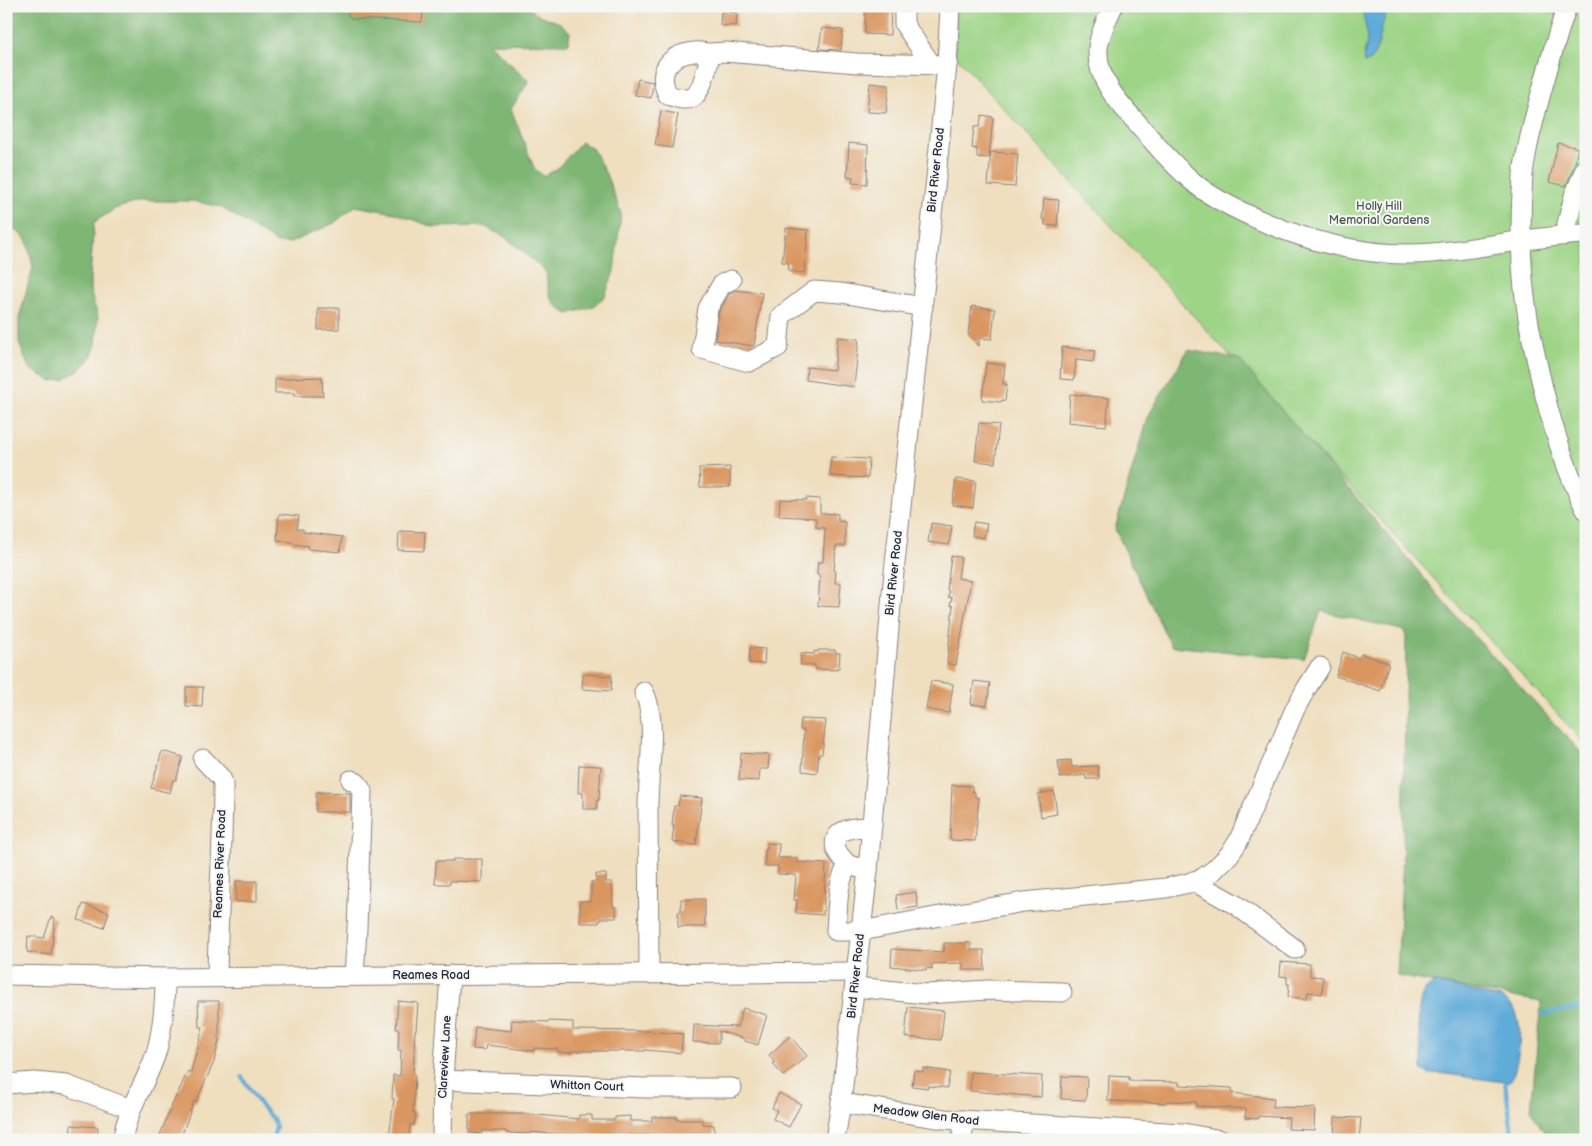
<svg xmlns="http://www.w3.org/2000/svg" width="1592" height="1146" font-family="'Balsamiq Sans',sans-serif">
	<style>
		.green { fill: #9dd486; stroke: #607b60 }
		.forest { fill: #7eb673; stroke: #506c57 }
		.water { fill: #61acd9; stroke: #42678a }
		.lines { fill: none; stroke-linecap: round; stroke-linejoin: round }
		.stream { stroke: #61acd9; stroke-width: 4 }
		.building { fill: #da9661 }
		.minor-casing { stroke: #88807d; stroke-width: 21 }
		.minor { stroke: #fff; stroke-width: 19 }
		.labels { text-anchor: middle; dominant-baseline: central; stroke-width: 4; stroke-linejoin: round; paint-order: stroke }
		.street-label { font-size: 12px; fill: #22223b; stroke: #f6f6f2 }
		.park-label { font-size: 12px; fill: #475752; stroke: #f6f6f2 }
	</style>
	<rect width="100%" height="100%" fill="#f6f6f2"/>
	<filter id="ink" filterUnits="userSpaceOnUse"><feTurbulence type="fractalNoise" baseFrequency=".02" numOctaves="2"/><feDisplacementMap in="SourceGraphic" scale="10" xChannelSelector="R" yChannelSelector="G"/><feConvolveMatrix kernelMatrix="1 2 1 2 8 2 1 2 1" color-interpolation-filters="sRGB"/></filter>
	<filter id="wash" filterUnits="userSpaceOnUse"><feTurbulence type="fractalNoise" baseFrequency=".0096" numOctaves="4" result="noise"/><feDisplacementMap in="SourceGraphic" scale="20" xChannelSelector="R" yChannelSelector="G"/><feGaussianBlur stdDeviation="1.12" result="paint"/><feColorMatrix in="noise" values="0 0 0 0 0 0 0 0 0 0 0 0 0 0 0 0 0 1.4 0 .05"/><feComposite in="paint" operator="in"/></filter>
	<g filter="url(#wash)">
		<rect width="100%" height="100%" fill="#efdfbf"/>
		<polygon class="green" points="956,6 1586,6 1586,745 955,55"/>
		<g class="forest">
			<path d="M 6,6 L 527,6 L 536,14 L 560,23 L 570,32 L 568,44 L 488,43 L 529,81 L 511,109 L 534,168 L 543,176 L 556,170 L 581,142 L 592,148 L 606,174 L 621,213 L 614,271 L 605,296 L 594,306 L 568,314 C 547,302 549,294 546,272 L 507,238 L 484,226 L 433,227 L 395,213 L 355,206 L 334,223 L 290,243 L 277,243 L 221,207 L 193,201 L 143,201 L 117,208 L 94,222 L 90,277 L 90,291 L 98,317 L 96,344 L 91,358 L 82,368 L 64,379 L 51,381 L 29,368 L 19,343 L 19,318 L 33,267 L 27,241 L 18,232 L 6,227 Z"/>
			<polygon points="1188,350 1239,359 1456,616 1586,758 1586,1140 1549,1140 1531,1111 1541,1002 1397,976 1403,855 1406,631 1321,611 1304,659 1171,646 1115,529 1147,418"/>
		</g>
		<g class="water">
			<path d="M 1362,6 L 1388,6 C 1387,13 1384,19 1382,25 C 1379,38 1379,58 1364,63 C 1362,55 1367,47 1367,39 C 1367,28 1363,17 1362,6 Z"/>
			<path d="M 1436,983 L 1502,998 C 1507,1001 1511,1004 1514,1009 C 1524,1024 1519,1064 1511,1080 L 1508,1082 L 1496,1081 L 1439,1073 L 1429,1074 L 1422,1070 C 1421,1065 1423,1062 1422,1058 C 1420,1038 1410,990 1436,983 Z"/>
		</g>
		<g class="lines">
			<g class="stream">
				<polyline points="1542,1014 1586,1006"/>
				<polyline points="242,1077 261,1106 273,1119 276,1126 273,1140"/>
				<polyline points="1505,1082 1513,1140"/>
			</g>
		</g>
		<g id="blocks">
			<g class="building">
				<polygon points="354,6 417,6 417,11 423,11 422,22 352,19 347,14"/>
				<polygon points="865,6 891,6 890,35 865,34"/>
				<polygon points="721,12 737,13 736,26 720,25"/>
				<polygon points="822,28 843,30 841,50 819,49"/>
				<polygon points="638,79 653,82 651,98 635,95"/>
				<polygon points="870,83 889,85 886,113 867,112"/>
				<polygon points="661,111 678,114 672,148 655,145"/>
				<polygon points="982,115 993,117 989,158 977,157 977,149 972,148 974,127 979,127"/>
				<polygon points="849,143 868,145 867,184 852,183 853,177 847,176"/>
				<polygon points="1558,143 1578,148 1575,163 1566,186 1549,182"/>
				<polygon points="991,152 1018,154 1015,187 988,185"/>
				<polygon points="1044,199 1059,200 1057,226 1045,225 1045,220 1042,219"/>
				<polygon points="786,228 808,230 804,273 788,271 789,263 782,262"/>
				<polygon points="735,290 762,293 754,346 715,340 719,312 730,293"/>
				<polygon points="972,306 995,309 992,339 979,338 979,346 968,334"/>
				<polygon points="318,308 339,308 339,329 318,330"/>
				<polygon points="838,337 859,339 854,387 806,380 807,367 834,370"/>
				<polygon points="1062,347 1095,351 1093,362 1076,360 1074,380 1060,379"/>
				<polygon points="986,363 1005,365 1003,384 1007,384 1005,401 1002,400 1001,402 982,400"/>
				<polygon points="322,377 323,396 294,396 294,393 275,393 275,379 289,379 289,378"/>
				<polygon points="1070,394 1109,398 1106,426 1068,422"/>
				<polygon points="979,423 999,425 995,463 975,461"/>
				<polygon points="831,457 869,459 868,478 830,476"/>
				<polygon points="730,467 730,487 700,487 699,468"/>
				<polygon points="956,479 976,481 973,508 952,505"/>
				<polygon points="806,498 820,499 820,513 838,514 838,521 845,522 845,546 836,546 834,571 836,571 835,583 841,583 839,607 818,606 820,576 817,575 818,562 823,562 825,528 816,527 816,518 779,516 780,499 806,500"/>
				<polygon points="279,514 299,516 297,529 303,529 303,532 342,537 340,552 308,549 309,546 292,544 292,542 277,540"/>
				<polygon points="974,522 987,524 984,538 972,536"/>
				<polygon points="931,523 952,526 949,545 928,542"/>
				<polygon points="399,531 425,532 424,551 398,550"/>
				<polygon points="951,556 961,557 958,578 971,581 956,665 948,664 948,662 947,662 953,606 950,605 952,598 948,597 949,591 947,590"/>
				<polygon points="750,648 765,649 764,664 749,663"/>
				<polygon points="818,650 835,650 836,653 840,653 839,668 836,668 837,670 815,669 815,665 800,665 801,653 814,654 814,651 818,652"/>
				<polygon points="1343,652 1359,658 1361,654 1389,663 1380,691 1336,676"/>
				<polygon points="583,674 612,676 611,691 582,689"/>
				<polygon points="931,681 953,684 949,713 926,709"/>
				<polygon points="974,681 990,683 987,706 971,704"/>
				<polygon points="186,687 203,687 202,707 186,706"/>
				<polygon points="801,719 826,720 822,754 819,754 817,773 802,771 804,730 800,730"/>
				<polygon points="162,751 183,757 176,780 173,780 170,793 151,788"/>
				<polygon points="741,753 769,755 768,769 760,769 759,781 739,780"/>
				<polygon points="1071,760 1072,767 1098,766 1099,779 1086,779 1085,775 1060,778 1058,761"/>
				<polygon points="579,765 601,766 599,800 597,800 597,809 583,809 583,793 578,793"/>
				<polygon points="952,785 972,786 972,792 975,792 975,797 979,798 975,841 950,840"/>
				<polygon points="1054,791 1057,814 1041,817 1038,794"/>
				<polygon points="316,792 350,793 350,812 316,812"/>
				<polygon points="680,796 702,798 696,845 672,842 674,826 672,826 674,806 678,806"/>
				<polygon points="767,843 779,844 778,858 797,858 797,862 826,864 823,915 796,913 797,900 794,900 796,875 778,874 778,866 765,866 765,850 767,850"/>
				<polygon points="453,859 482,859 482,882 450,881 450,884 435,884 436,861 453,861"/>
				<polygon points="596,874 606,874 606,882 612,882 613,907 616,907 616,918 602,918 602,920 599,921 599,923 580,923 580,901 591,901 591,882 596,882"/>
				<polygon points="236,881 257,881 257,901 236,902"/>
				<polygon points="916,892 918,907 898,910 896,895"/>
				<polygon points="681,899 705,899 705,927 678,927 678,912 681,912"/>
				<polygon points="83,904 109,912 104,928 78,920"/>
				<polygon points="51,917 55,918 51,955 27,952 28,936 44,938"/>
				<polygon points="944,943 971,943 971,950 984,950 985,970 963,970 963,963 932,964 932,969 927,968 926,970 891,966 892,949 944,952"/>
				<polygon points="1281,962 1310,964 1310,976 1323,977 1322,994 1308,992 1307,999 1288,997 1289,984 1287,984 1287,977 1280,976"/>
				<polygon points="198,1001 219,1001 219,1041 214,1062 196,1102 194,1101 180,1140 158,1140 172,1105 188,1071 191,1072 203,1027 199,1027"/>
				<polygon points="398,1001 418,1003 416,1030 415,1030 413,1076 415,1076 413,1113 416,1113 414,1125 410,1125 409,1139 389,1137 394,1099 392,1099 393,1075 400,1076 401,1050 398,1050 399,1029 396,1029"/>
				<polygon points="908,1007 944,1011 941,1040 905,1037"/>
				<polygon points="743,1008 767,1015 758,1045 745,1041 745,1039 719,1031 719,1043 693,1042 694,1025 737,1027"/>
				<polygon points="512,1020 548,1022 548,1021 573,1022 573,1030 646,1031 683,1034 681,1053 645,1050 645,1051 571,1051 571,1053 557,1052 558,1049 534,1048 534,1051 486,1045 485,1050 473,1049 475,1027 511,1031"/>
				<polygon points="790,1036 807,1056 783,1076 773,1064 775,1063 769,1055"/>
				<polygon points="923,1068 950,1072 947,1088 928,1086 928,1088 912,1086 914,1070 923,1072"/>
				<polygon points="971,1072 1042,1076 1041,1097 970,1091"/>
				<polygon points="1062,1076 1087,1077 1086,1100 1061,1099"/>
				<polygon points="1109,1076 1129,1077 1129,1081 1179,1082 1179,1085 1232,1088 1232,1093 1274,1098 1273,1107 1315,1108 1314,1130 1288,1129 1289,1118 1258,1116 1258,1119 1245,1118 1246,1109 1196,1106 1196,1102 1167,1101 1166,1103 1108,1101"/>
				<polygon points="779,1093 801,1104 789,1127 773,1119 777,1110 772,1108"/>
				<polygon points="469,1114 528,1114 579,1119 579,1115 592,1115 592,1120 615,1120 615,1117 630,1116 630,1121 652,1121 652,1117 677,1117 677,1120 703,1120 703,1124 714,1125 714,1140 652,1140 652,1135 628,1135 628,1137 616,1138 616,1136 565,1135 531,1132 531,1134 506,1133 506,1131 482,1131 482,1134 469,1133"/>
				<polygon points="1335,1117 1361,1118 1359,1140 1334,1138"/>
				<polygon points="71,1125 98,1127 97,1140 70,1140"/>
			</g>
		</g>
	</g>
	<g filter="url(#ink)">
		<use href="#blocks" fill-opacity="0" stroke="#88807d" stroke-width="1"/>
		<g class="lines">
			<g class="minor-casing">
				<g id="minor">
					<polyline points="907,6 904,12 904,24 931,64"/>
					<path d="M 1113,6 C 1107,20 1099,34 1098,49 C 1096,80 1121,105 1140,126 C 1158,148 1176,168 1198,186 C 1217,201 1241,212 1264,222 C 1318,245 1373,258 1432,253 C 1484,248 1534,236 1586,234"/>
					<path d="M 1567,6 C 1557,35 1549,64 1541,93 C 1534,120 1526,147 1523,175 C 1520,218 1520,268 1527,311 C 1531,339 1538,368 1545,396 C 1555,435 1567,473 1586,510"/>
					<path d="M 711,53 C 708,63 702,93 692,98 C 684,101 675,97 668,95 C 656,71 669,55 694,52 C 699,51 705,53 710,53 C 715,53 720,52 725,52 L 857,63 L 947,65"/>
					<polyline points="1564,235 1574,196 1586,167"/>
					<polyline points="731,280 722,284 708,308 702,349 749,362 778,347 781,316 814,291 841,293 923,307"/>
					<path d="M 644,692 C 658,720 648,773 648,806 C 648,862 649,918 649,974"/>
					<path d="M 203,759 L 221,778 L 223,783 C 223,848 218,912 217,977"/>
					<polyline points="351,780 357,783 362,791 357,929 354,976"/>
					<path d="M 848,865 C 844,860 838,855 836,849 C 830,827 859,827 872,827"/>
					<path d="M 868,870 L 848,865 C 836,884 838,909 836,931 L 861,931 L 940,916 L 1024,902 L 1166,888 L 1189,883 L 1203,878 L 1214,870 L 1229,855 L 1238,842 L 1295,709 L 1306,689 L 1320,667"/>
					<polyline points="1193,881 1236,905 1295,949"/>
					<polyline points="6,975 165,978 856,972"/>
					<polyline points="855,987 926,994 988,990 1062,992"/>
					<polyline points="443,1080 645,1088 732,1088"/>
					<polyline points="6,1084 35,1082 66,1085 131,1109"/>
					<polyline points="841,1103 944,1119 1183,1133 1221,1140"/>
					<path d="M 122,1140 C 124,1130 127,1120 131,1110 C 139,1090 151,1071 157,1050 C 163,1026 165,1002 165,978"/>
					<polyline points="442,1140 443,1080 450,975"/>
					<polyline points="835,1140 841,1103 868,870 893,582 936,178 947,65 950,6"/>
					<polyline points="962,1140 964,1120"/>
				</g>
			</g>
			<use href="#minor" class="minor"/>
		</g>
	</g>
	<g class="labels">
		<g class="street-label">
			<text transform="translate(936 170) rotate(-84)">Bird River Road</text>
			<text transform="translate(894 573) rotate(-84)">Bird River Road</text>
			<text transform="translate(220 864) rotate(-88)">Reames River Road</text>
			<text x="431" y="975">Reames Road</text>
			<text transform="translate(856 976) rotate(-84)">Bird River Road</text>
			<text transform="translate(445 1057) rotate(-87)">Clareview Lane</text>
			<text transform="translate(587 1086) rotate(2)">Whitton Court</text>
			<text transform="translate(926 1115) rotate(7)">Meadow Glen Road</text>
		</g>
		<g class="park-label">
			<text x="1379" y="206">Holly Hill<tspan x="1379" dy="14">Memorial Gardens</tspan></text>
		</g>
	</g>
	<rect width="1592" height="1146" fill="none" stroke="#f6f6f2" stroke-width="25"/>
</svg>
